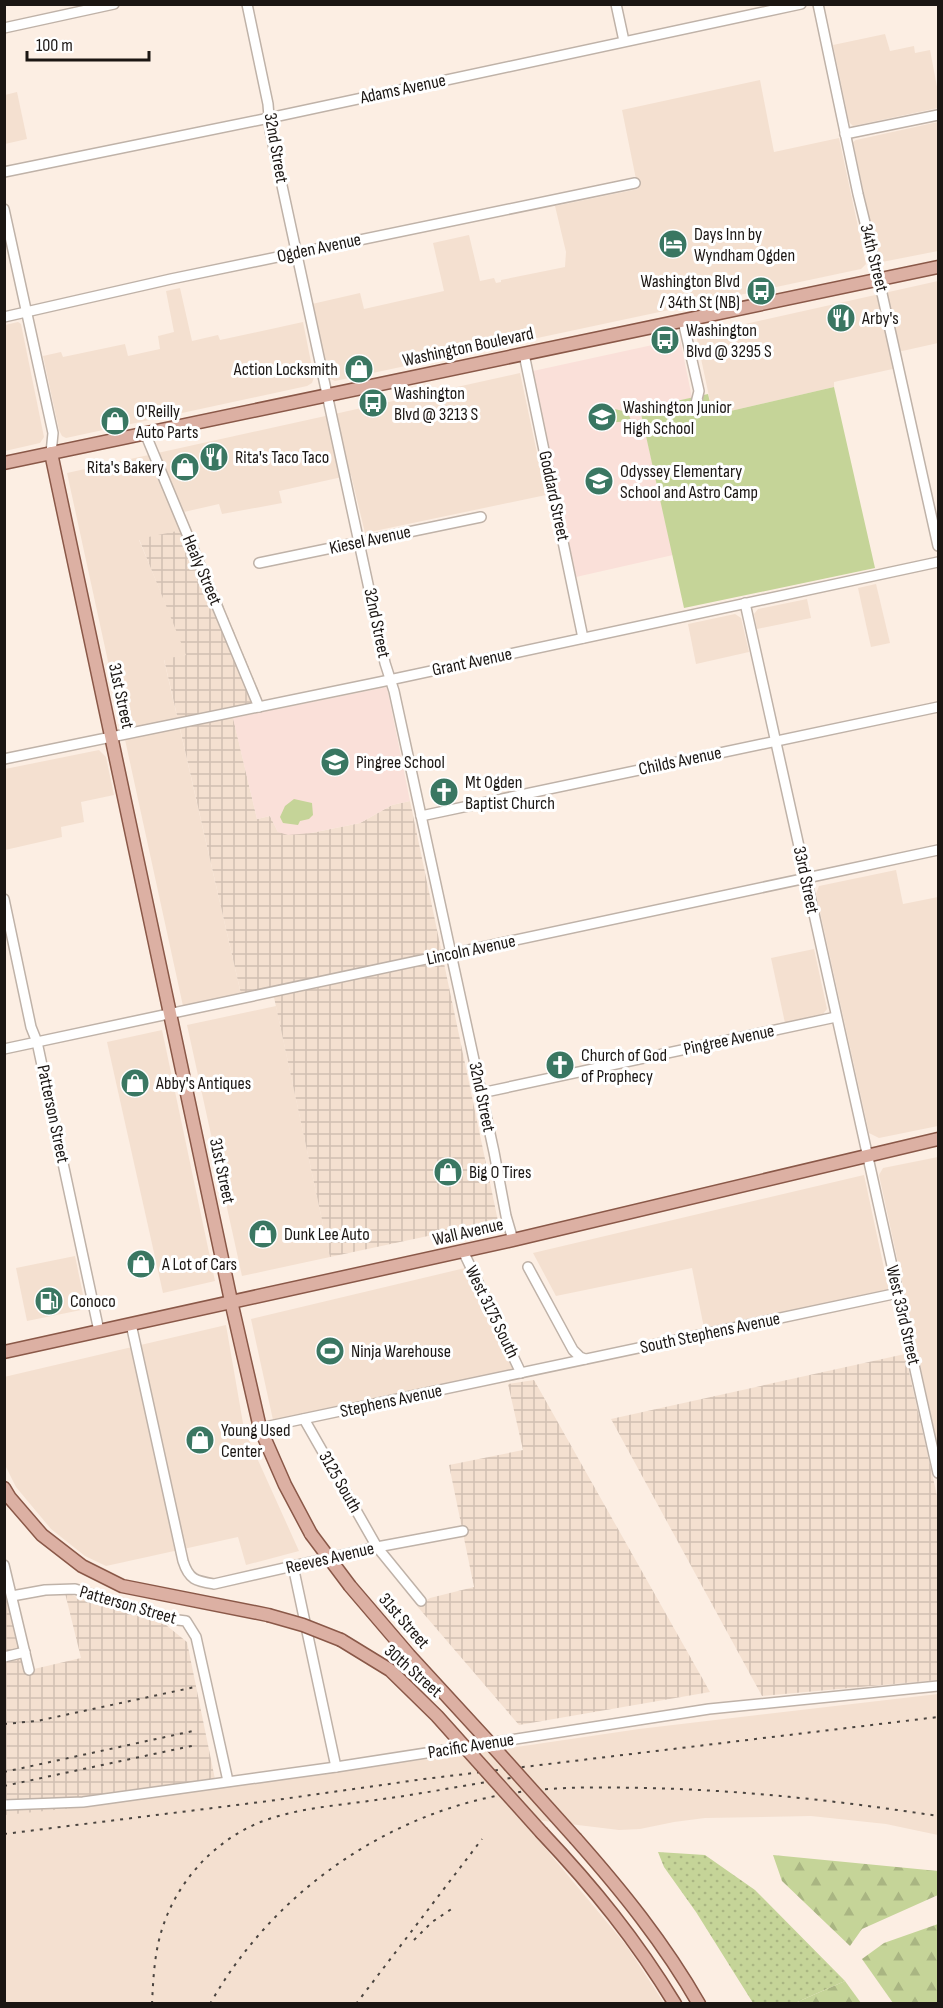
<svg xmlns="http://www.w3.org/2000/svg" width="943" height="2008" font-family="'Sofia Sans Condensed',sans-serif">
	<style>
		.built { fill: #f4e0d0 }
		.industrial { fill: url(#industrial-grid) }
		.education { fill: #fae0d9 }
		.grass { fill: url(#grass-dots) }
		.forest { fill: url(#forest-firs) }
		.park { fill: #c5d498 }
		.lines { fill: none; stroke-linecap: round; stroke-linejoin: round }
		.minor-casing { stroke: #bfb2a8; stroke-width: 12 }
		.major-casing { stroke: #8a5848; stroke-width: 15 }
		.minor { stroke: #fff; stroke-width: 9 }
		.major { stroke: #dcb0a3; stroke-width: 12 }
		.rail { stroke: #4a443f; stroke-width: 2; stroke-dasharray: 3 6; stroke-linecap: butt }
		.major-bridge-casing { stroke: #8a5848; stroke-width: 15; stroke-linecap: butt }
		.major-bridge { stroke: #dcb0a3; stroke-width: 12 }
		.labels { text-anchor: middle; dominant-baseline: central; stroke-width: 6; stroke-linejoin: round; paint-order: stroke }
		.street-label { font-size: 18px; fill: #1b1613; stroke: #fff }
		.poi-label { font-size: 18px; fill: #1b1613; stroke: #fff; text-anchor: start }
	</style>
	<defs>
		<pattern id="industrial-grid" width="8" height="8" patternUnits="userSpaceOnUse" patternTransform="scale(1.5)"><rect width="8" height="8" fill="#f4e0d0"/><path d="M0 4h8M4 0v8" fill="none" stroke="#d1bfb2"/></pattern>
		<pattern id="grass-dots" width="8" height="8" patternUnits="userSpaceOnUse" patternTransform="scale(1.5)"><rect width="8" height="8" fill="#c5d498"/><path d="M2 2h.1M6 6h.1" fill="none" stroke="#a9b582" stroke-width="1.8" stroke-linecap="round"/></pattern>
		<pattern id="forest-firs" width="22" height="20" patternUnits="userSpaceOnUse" patternTransform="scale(1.5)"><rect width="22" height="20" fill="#c5d498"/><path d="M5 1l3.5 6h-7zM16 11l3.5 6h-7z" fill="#a9b582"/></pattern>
	</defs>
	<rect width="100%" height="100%" fill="#fceee3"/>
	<g class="built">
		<polygon points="885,34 890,51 914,46 915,53 930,50 938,92 938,108 853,126 849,122 833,45"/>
		<polygon points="760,80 774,152 839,138 866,264 861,269 335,381 329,378 312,304 360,293 364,309 444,291 433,243 469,235 480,281 494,278 496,283 501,282 501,280 565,267 566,252 555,206 638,189 622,110"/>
		<polygon points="17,92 27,139 5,144 5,95"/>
		<polygon points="938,122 938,251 882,262 877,256 853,142 856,140"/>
		<polygon points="938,281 938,343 898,352 897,368 834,382 834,387 713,415 696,335"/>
		<polygon points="180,288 192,341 218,335 220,340 303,322 314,377 312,383 307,386 66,438 62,436 59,430 43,356 61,352 63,357 125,344 128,356 160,349 158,336 174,332 166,291"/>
		<polygon points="18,322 21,324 44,437 40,443 5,451 5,325"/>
		<polygon points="520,373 546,495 365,533 351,475 279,491 282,503 222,514 219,504 184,512 191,528 139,540 187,655 164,660 241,994 183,1006 67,473"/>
		<polygon points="876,584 890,643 871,647 858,588"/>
		<polygon points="807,599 811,618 757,629 754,614 758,609"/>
		<polygon points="735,614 741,618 749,652 696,664 688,624"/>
		<polygon points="99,750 106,757 114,795 81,802 84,822 61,827 62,837 5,850 5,769"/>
		<polygon points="896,870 903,904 938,897 938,1126 879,1138 869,1133 816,894 819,886"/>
		<polygon points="814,949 827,1009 822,1015 785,1023 771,958"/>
		<polygon points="276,1006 330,1257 242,1276 187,1025"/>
		<polygon points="162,1030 215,1281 163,1293 107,1042"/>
		<polygon points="938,1157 938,1447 879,1175 883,1168"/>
		<polygon points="864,1175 890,1296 705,1333 692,1268 556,1296 533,1253"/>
		<polygon points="75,1256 86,1309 27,1321 16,1268"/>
		<polygon points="465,1268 514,1371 273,1420 251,1319"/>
		<polygon points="226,1325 244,1429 299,1551 246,1565 238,1537 106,1566 85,1556 51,1529 16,1487 5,1465 4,1377"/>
		<polygon points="938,1694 938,1835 886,1824 811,1816 705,1818 674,1822 640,1829 619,1830 520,1818 626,1945 664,2003 5,2003 4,1808 463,1755 639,1729"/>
	</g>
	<g class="industrial">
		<polygon points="191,528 263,701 231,709 257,819 270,816 278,832 311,833 360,823 392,805 410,801 498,1221 330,1257 272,988 241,994 164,659 186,655 139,539"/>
		<polygon points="905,1354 938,1500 938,1680 762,1696 611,1419"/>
		<polygon points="534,1380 710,1692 519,1725 417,1606 430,1598 474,1587 449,1465 523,1450 508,1384"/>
		<polygon points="4,1587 20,1648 28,1647 34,1669 81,1658 65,1593 166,1625 187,1642 217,1789 84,1807 5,1815"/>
	</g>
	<g class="education">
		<polygon points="680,339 692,398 640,409 673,555 576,577 533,371"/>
		<polygon points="387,687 410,801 392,805 360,823 311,833 288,835 278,832 270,816 257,819 233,718"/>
	</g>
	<polygon class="grass" points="658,1852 705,1855 755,1890 845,1981 795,2003 753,2003 696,1912 664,1867"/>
	<g class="forest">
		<polygon points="773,1855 938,1871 938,1895 862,1929 850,1946 782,1881"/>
		<polygon points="938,1924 938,2003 893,2003 862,1959 884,1943"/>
		<polygon points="845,1981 861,2003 795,2003"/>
	</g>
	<g class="park">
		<polygon points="834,387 875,568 684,608 640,409 708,394 713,415"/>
		<path d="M 604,408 C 615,410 629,408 631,421 L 604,423 Z"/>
		<polygon points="294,799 312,803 313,815 309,819 300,821 298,825 283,823 280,817 285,806"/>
	</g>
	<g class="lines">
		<g class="minor-casing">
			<g id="minor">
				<polyline points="247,4 268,104 270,130 385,663 394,691 494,1152 506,1216 513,1240"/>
				<polyline points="616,4 624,41"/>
				<polyline points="818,4 858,194 879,280 938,546"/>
				<polyline points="4,28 114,4"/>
				<polyline points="845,134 938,115"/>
				<polyline points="4,172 269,118 801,4"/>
				<polyline points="4,209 53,433 51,453"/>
				<polyline points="4,317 171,279 635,183"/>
				<polyline points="683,321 699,391 695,407"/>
				<polyline points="524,354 583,638"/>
				<polyline points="145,433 259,707"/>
				<polyline points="259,563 481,517"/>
				<polyline points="745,603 938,1473"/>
				<polyline points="4,759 380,682 938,562"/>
				<polyline points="421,816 938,707"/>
				<polyline points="4,899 31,1027 37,1042 99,1331"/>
				<polyline points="4,1049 938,850"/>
				<polyline points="481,1093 836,1017"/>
				<polyline points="463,1251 521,1373"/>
				<polyline points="528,1267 573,1350 580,1357 585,1359"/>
				<path d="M 131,1324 L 183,1561 C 189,1580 196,1581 214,1584 L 377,1547 L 463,1531"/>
				<polyline points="304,1419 377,1547 421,1601"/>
				<polyline points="260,1428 898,1293"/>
				<polyline points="4,1565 29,1670"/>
				<polyline points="293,1566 336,1767"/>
				<polyline points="12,1596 45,1590 75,1589 170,1619 186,1621 196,1637 228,1781"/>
				<polyline points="4,1657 25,1652"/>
				<polyline points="4,1805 83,1802 336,1767 709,1709 938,1686"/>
			</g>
		</g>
		<g class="major-casing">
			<g id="major">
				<polyline points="51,453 231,1301 260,1428 285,1485 311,1534"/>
				<polyline points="4,463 938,267"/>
				<polyline points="4,1352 513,1240 938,1139"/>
				<polyline points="4,1488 10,1498 42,1535 82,1566 122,1586 268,1615"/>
				<polyline points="350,1586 409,1655 488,1741"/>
				<polyline points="341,1640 390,1670 437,1716 463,1745"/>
				<path d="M 542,1833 C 594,1888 636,1940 675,2004"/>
				<path d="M 576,1839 C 622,1891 664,1943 699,2004"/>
			</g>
		</g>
		<use href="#minor" class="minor"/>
		<use href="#major" class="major"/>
		<g class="rail">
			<polyline points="4,1724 37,1721 195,1687"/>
			<polyline points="4,1772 193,1731"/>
			<polyline points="4,1786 196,1745"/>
			<polyline points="4,1834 269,1801 424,1779 938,1717"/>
			<polyline points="414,1940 432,1922 453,1908"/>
			<path d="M 152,2004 C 153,1983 154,1961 159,1940 C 172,1886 213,1839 266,1820 C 303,1807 344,1805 383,1799 C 427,1793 472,1784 517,1777"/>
			<path d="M 210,2004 C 269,1899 374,1822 491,1797 C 542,1786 593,1787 645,1788 C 744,1790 840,1801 938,1816"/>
			<polyline points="356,2004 482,1839"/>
		</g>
		<g class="major-bridge-casing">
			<g id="major-bridge">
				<polyline points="311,1534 350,1586"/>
				<polyline points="268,1615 303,1625 341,1640"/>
				<polyline points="488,1741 576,1839"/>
				<polyline points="463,1745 542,1833"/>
			</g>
		</g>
		<use href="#major-bridge" class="major-bridge"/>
	</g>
	<defs>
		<g id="hotel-disc" transform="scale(1.5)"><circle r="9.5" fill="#3a7762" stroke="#fff"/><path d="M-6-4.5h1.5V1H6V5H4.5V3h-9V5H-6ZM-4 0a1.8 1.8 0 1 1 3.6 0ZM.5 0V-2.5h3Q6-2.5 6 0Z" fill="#fff"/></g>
		<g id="bus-disc" transform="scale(1.5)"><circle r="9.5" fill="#3a7762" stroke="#fff"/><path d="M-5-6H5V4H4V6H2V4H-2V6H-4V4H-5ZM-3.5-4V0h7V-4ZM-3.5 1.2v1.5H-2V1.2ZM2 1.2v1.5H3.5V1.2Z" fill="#fff"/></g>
		<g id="restaurant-disc" transform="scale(1.5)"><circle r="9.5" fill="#3a7762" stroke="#fff"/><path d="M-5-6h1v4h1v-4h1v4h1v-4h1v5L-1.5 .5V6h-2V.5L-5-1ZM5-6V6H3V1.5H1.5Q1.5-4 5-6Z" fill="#fff"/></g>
		<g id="shop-disc" transform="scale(1.5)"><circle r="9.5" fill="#3a7762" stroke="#fff"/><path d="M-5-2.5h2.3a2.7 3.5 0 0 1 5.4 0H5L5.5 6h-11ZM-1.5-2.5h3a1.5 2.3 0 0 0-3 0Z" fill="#fff"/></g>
		<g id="school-disc" transform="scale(1.5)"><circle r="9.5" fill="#3a7762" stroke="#fff"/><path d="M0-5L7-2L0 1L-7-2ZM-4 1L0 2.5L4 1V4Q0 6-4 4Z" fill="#fff"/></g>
		<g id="church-disc" transform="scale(1.5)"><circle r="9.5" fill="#3a7762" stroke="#fff"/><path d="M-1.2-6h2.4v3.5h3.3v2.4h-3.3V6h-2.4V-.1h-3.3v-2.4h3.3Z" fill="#fff"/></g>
		<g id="fuel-disc" transform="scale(1.5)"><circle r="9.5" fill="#3a7762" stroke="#fff"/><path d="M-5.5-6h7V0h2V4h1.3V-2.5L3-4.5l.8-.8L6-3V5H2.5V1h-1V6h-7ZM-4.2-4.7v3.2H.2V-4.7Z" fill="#fff"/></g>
		<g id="stadium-disc" transform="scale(1.5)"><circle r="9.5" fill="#3a7762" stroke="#fff"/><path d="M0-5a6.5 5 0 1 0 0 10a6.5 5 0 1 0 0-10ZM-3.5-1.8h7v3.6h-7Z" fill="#fff"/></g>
	</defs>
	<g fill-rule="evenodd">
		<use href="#hotel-disc" x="673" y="244"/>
		<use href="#bus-disc" x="761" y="291"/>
		<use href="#restaurant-disc" x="841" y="318"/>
		<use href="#bus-disc" x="665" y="340"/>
		<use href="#shop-disc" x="359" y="369"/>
		<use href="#bus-disc" x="373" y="403"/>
		<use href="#school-disc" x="602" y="417"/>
		<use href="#shop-disc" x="115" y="421"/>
		<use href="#restaurant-disc" x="214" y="457"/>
		<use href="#shop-disc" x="185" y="467"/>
		<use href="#school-disc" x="599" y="481"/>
		<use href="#school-disc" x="335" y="762"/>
		<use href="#church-disc" x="444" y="792"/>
		<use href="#church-disc" x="560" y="1065"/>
		<use href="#shop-disc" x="135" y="1083"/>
		<use href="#shop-disc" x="448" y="1172"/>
		<use href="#shop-disc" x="263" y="1234"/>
		<use href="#shop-disc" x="141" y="1264"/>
		<use href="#fuel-disc" x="49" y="1301"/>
		<use href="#stadium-disc" x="330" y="1351"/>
		<use href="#shop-disc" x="200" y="1440"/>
	</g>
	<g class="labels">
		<g class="street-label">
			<text transform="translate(403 89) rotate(-12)">Adams Avenue</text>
			<text transform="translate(276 148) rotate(80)">32nd Street</text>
			<text transform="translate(319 248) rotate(-12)">Ogden Avenue</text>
			<text transform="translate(874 258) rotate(76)">34th Street</text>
			<text transform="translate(468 347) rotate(-12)">Washington Boulevard</text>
			<text transform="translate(554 496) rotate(78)">Goddard Street</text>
			<text transform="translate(370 540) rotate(-12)">Kiesel Avenue</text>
			<text transform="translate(202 570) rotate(67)">Healy Street</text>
			<text transform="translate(377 623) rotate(78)">32nd Street</text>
			<text transform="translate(472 662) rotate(-12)">Grant Avenue</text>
			<text transform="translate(121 696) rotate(78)">31st Street</text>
			<text transform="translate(680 761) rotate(-12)">Childs Avenue</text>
			<text transform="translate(806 880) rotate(78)">33rd Street</text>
			<text transform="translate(471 950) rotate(-12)">Lincoln Avenue</text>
			<text transform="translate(729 1040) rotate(-12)">Pingree Avenue</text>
			<text transform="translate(482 1097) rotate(78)">32nd Street</text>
			<text transform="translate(53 1114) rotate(78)">Patterson Street</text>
			<text transform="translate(222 1171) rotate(78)">31st Street</text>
			<text transform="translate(468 1232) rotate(-13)">Wall Avenue</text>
			<text transform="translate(492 1312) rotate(64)">West 3175 South</text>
			<text transform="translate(903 1315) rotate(77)">West 33rd Street</text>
			<text transform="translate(710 1333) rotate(-12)">South Stephens Avenue</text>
			<text transform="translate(391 1401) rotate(-12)">Stephens Avenue</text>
			<text transform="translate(340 1482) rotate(60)">3125 South</text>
			<text transform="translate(330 1558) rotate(-13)">Reeves Avenue</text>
			<text transform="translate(128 1605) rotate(16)">Patterson Street</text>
			<text transform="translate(404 1621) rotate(49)">31st Street</text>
			<text transform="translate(413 1671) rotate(41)">30th Street</text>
			<text transform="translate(471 1746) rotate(-9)">Pacific Avenue</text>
		</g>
		<g class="poi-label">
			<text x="694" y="234">Days Inn by<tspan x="694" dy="21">Wyndham Ogden</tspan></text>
			<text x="740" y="281" text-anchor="end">Washington Blvd<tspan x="740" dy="21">/ 34th St (NB)</tspan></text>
			<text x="862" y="318">Arby's</text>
			<text x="686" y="330">Washington<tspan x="686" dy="21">Blvd @ 3295 S</tspan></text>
			<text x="338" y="369" text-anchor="end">Action Locksmith</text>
			<text x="394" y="393">Washington<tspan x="394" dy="21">Blvd @ 3213 S</tspan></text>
			<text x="623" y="407">Washington Junior<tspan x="623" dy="21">High School</tspan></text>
			<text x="136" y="411">O'Reilly<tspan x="136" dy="21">Auto Parts</tspan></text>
			<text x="235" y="457">Rita's Taco Taco</text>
			<text x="164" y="467" text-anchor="end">Rita's Bakery</text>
			<text x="620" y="471">Odyssey Elementary<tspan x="620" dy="21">School and Astro Camp</tspan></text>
			<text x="356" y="762">Pingree School</text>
			<text x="465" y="782">Mt Ogden<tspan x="465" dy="21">Baptist Church</tspan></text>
			<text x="581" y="1055">Church of God<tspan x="581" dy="21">of Prophecy</tspan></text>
			<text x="156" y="1083">Abby's Antiques</text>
			<text x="469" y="1172">Big O Tires</text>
			<text x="284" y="1234">Dunk Lee Auto</text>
			<text x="162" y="1264">A Lot of Cars</text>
			<text x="70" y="1301">Conoco</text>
			<text x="351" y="1351">Ninja Warehouse</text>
			<text x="221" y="1430">Young Used<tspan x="221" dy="21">Center</tspan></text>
		</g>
	</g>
	<rect width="943" height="2008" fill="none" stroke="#1b1613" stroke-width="12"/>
	<path d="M27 51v9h122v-9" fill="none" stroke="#1b1613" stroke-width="3"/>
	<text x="36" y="51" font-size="18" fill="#1b1613" stroke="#ffffff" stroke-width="4.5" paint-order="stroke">100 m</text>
</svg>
